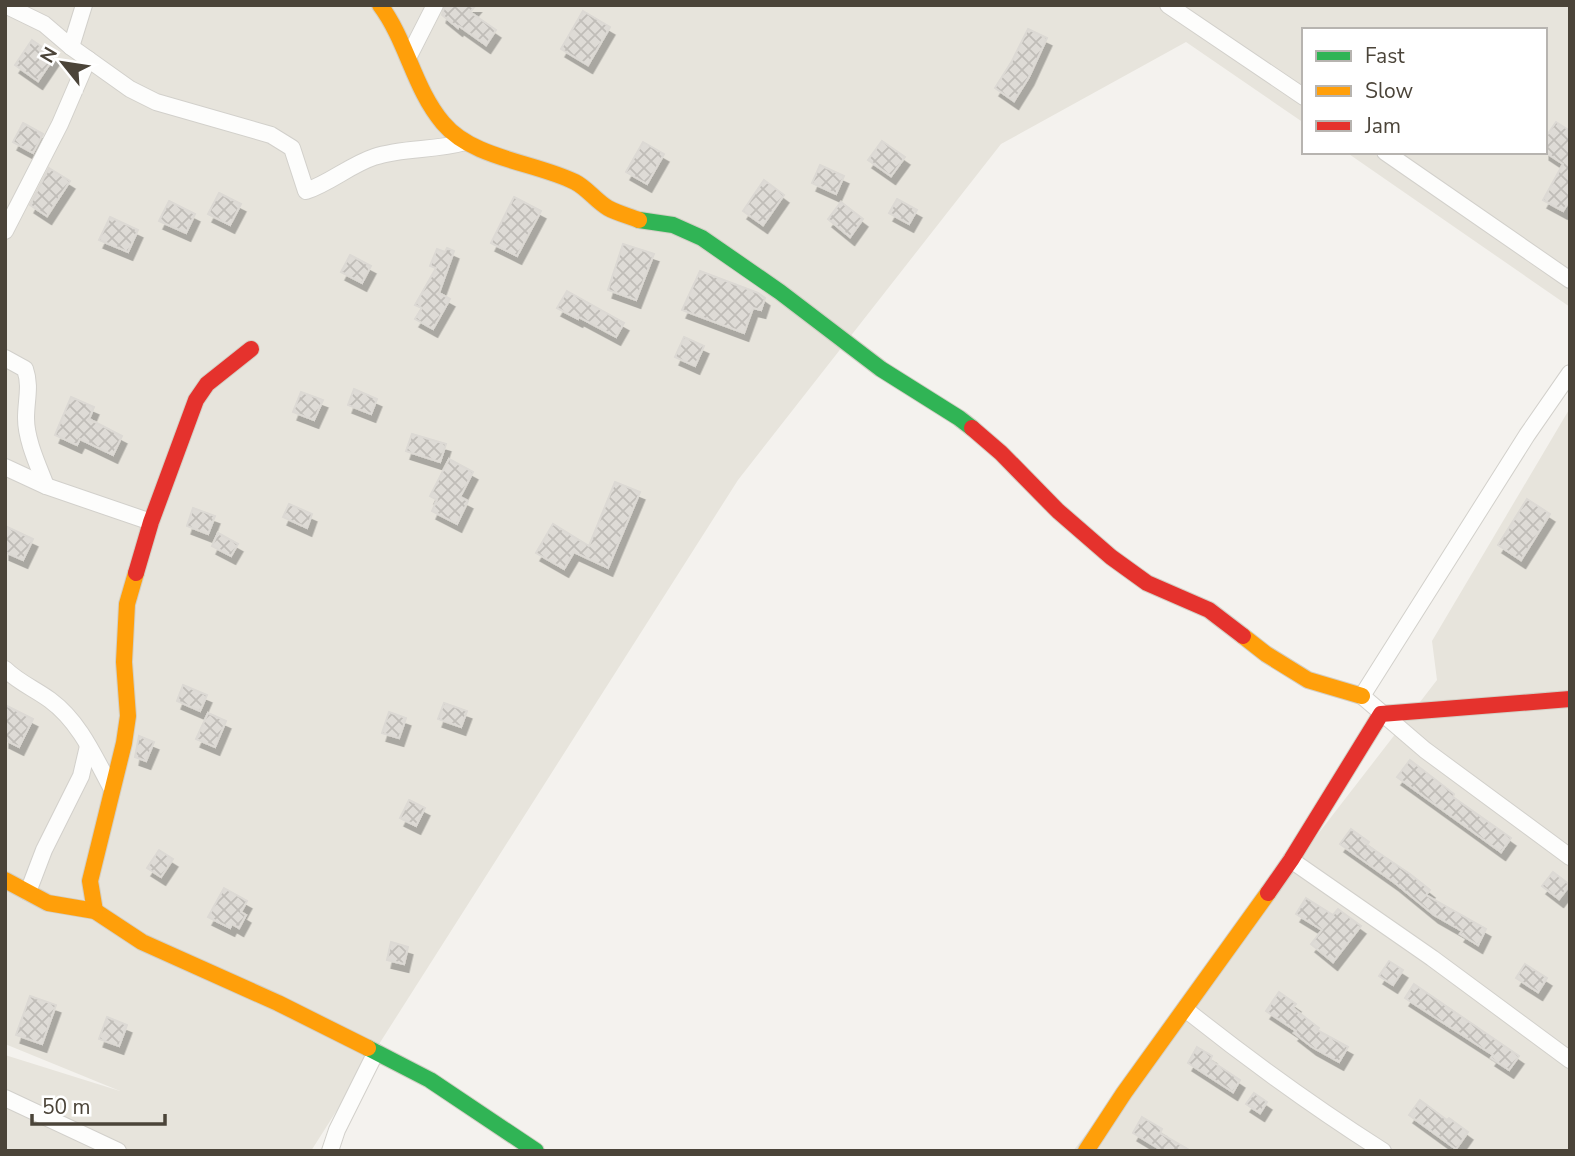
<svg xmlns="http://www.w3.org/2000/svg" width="1575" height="1156" font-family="'Nunito Sans',sans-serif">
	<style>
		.residential { fill: #e7e4dc }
		.building { fill: url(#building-cross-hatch); stroke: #dcd9d4; stroke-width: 2; filter: url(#shadow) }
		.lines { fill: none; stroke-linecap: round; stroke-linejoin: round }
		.street-casing { stroke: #d2d0cb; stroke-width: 18 }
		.fast-casing { stroke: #d3cfc5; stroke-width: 18 }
		.slow-casing { stroke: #d3cfc5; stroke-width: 18 }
		.jam-casing { stroke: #d3cfc5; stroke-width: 18 }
		.street { stroke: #fdfdfc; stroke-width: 16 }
		.fast { stroke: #30b455; stroke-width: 16 }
		.slow { stroke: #ff9f0a; stroke-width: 16 }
		.jam { stroke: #e5322d; stroke-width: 16 }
	</style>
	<defs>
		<pattern id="building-cross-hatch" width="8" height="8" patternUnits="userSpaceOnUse" patternTransform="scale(1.75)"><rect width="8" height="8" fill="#dedbd6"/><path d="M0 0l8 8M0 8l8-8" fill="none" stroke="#c0bdb8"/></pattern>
		<filter id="shadow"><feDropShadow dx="4.5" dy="8" stdDeviation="0" flood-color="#0004"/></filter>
	</defs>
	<rect width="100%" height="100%" fill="#f4f2ee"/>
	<g class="residential">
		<polygon points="5,5 1570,5 1570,307 1346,152 1545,152 1545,30 1304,30 1304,123 1186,42 1001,144 738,480 311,1151 5,1151 5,1055 120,1091 5,1044"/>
		<polygon points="1570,408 1570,1151 1073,1151 1437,680 1432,641"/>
	</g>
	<g class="building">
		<polygon points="445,5 476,5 470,12 496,30 486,45 459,26 458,28 442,15"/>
		<polygon points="583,11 610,27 588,65 561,49"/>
		<polygon points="1028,29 1047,38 1029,77 1014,101 995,88 1012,61"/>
		<polygon points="32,40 55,56 38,81 15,65"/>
		<polygon points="1556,122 1570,131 1570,200 1563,211 1543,200 1563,164 1545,152 1545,138"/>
		<polygon points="23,123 43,134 33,153 13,142"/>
		<polygon points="882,141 905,157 891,176 868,160"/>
		<polygon points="643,142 664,154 647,184 626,172"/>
		<polygon points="820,165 844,176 836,194 812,183"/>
		<polygon points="49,168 70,181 47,216 30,205"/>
		<polygon points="764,180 784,195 763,225 743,211"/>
		<polygon points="219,193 241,204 230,225 208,214"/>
		<polygon points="514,197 541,211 517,256 491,243"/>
		<polygon points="897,199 917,210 909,224 889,213"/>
		<polygon points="169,201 195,214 186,233 159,221"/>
		<polygon points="841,202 863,219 850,237 828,219"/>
		<polygon points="110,217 138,230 128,252 99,240"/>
		<polygon points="623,244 654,254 636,300 608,290"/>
		<polygon points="447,248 454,251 439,293 450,299 433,329 415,319 422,308 415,305 436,268 430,266 437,249 445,252"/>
		<polygon points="350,255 371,266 362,283 341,272"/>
		<polygon points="700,271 758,293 765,298 761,310 753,308 744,333 682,310"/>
		<polygon points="567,291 624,323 616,337 579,317 578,319 557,308"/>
		<polygon points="684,337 704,346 695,366 675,357"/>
		<polygon points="354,389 377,399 371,414 348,405"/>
		<polygon points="301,392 323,400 314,420 293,412"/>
		<polygon points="71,397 94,407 89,419 122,436 113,455 80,439 77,445 55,435"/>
		<polygon points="412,434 446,444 440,462 406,451"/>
		<polygon points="449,459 473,472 460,497 468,501 457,524 432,511 437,500 430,496"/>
		<polygon points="615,482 640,492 608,568 574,552 564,569 536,553 553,524 589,546"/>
		<polygon points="1527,499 1550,514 1521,560 1498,545"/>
		<polygon points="289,504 312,514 307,528 283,517"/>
		<polygon points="193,508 215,516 208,534 187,526"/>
		<polygon points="5,526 33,539 23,560 5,552"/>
		<polygon points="218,533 238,544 231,556 212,546"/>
		<polygon points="183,685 207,695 200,711 177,701"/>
		<polygon points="444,703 467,711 461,727 438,719"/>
		<polygon points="5,705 33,719 19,747 5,740"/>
		<polygon points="389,712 406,718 399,738 382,733"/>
		<polygon points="208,713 226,721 215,747 196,739"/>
		<polygon points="139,736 154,742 146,761 135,757"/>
		<polygon points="1410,760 1454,794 1453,797 1511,838 1501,852 1397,777"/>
		<polygon points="409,800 425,808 416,826 400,818"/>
		<polygon points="1351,829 1369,842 1367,845 1410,874 1430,890 1426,895 1486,929 1478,945 1460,934 1462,931 1434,915 1395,883 1340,844"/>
		<polygon points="159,850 173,859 161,877 147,868"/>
		<polygon points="1553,872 1570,885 1559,899 1542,886"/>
		<polygon points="224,888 247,901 241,912 246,915 239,928 232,924 230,928 208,917"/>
		<polygon points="1306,898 1333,915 1338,909 1361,926 1333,962 1311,944 1322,930 1296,914"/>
		<polygon points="391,942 408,947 404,964 387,960"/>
		<polygon points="1389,961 1403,970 1393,985 1379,976"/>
		<polygon points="1525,964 1547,978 1538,992 1516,978"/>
		<polygon points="1414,984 1519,1056 1509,1070 1491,1058 1493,1055 1405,998"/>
		<polygon points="1279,992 1296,1004 1293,1008 1319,1028 1317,1030 1348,1047 1339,1062 1312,1047 1294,1033 1296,1031 1266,1011"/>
		<polygon points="30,996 56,1005 42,1044 16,1035"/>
		<polygon points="107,1017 127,1025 119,1046 99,1039"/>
		<polygon points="1197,1047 1212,1056 1210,1060 1240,1080 1233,1092 1188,1063"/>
		<polygon points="1254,1093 1267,1102 1260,1113 1246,1104"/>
		<polygon points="1420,1100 1447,1120 1449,1118 1468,1132 1456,1149 1409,1115"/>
		<polygon points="1142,1117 1162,1129 1160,1133 1191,1151 1163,1151 1133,1133"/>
	</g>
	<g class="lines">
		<g class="street-casing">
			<g id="street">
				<path d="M 5,5 L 44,24 L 71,47 L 130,89 L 156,102 L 271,135 L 292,148 L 306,191 C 330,183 350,165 374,157 C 405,147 435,151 465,142"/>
				<polyline points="1168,5 1304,97"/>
				<polyline points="71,47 84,5"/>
				<polyline points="409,56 435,5"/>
				<polyline points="1385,152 1570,280"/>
				<polyline points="5,231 60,124 88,59"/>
				<path d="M 5,358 L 25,369 C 31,386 26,400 26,418 C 26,440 38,465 46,486"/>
				<polyline points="1570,373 1527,435 1362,696 1425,750 1570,857"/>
				<polyline points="5,467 46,486 151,522"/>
				<path d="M 5,669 C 18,682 35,689 50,700 C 80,722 95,758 112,789"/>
				<polyline points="1291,860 1432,958 1570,1060"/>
				<polyline points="28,892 44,850 81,776 88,746"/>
				<path d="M 1185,1009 C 1249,1060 1314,1107 1383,1151"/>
				<polyline points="5,1098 118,1151"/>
				<polyline points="330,1151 337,1130 376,1052"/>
			</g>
		</g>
		<g class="fast-casing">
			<g id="fast">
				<polyline points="639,220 673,225 702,238 780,292 881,369 959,418 972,428"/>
				<polyline points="368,1048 430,1080 536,1151"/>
			</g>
		</g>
		<g class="slow-casing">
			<g id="slow">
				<path d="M 380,5 C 407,41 414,89 443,123 C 473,159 535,162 575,182 C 587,188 596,201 608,208 C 617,213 629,216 639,220"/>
				<polyline points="1243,636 1266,654 1308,680 1362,696"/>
				<polyline points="5,880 48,903 95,911 142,942 278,1003 368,1048"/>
				<polyline points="95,911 90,881 124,743 128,716 124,662 127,604 136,573"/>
				<polyline points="1086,1151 1124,1093 1268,893"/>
			</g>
		</g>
		<g class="jam-casing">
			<g id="jam">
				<polyline points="972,428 1001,453 1058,511 1111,557 1147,583 1209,610 1243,636"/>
				<polyline points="136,573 151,522 196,400 207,384 251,349"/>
				<polyline points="1268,893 1291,860 1381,714 1570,699"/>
			</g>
		</g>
		<use href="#street" class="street"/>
		<use href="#fast" class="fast"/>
		<use href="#slow" class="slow"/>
		<use href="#jam" class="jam"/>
	</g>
	<rect width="1575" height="1156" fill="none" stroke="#4b4439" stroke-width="14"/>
	<rect x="1302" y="28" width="245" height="126" fill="#ffffff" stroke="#b7b4b0" stroke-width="2"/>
	<rect x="1316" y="51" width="35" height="10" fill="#30b455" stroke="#b7b4b0" stroke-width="2"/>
	<text x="1365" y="63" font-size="21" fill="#4b4439">Fast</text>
	<rect x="1316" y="86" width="35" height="10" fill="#ff9f0a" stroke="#b7b4b0" stroke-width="2"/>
	<text x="1365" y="98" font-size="21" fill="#4b4439">Slow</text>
	<rect x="1316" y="121" width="35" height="10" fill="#e5322d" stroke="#b7b4b0" stroke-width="2"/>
	<text x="1365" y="133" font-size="21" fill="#4b4439">Jam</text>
	<g transform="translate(63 63) rotate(300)" stroke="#ffffff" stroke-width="5" paint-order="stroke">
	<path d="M0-5L12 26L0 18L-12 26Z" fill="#4b4439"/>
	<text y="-10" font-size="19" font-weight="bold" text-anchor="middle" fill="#4b4439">N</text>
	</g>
	<path d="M32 1114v10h133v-10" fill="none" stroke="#4b4439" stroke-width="3.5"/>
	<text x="42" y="1114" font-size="21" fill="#4b4439" stroke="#ffffff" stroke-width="5" paint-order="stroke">50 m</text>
</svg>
